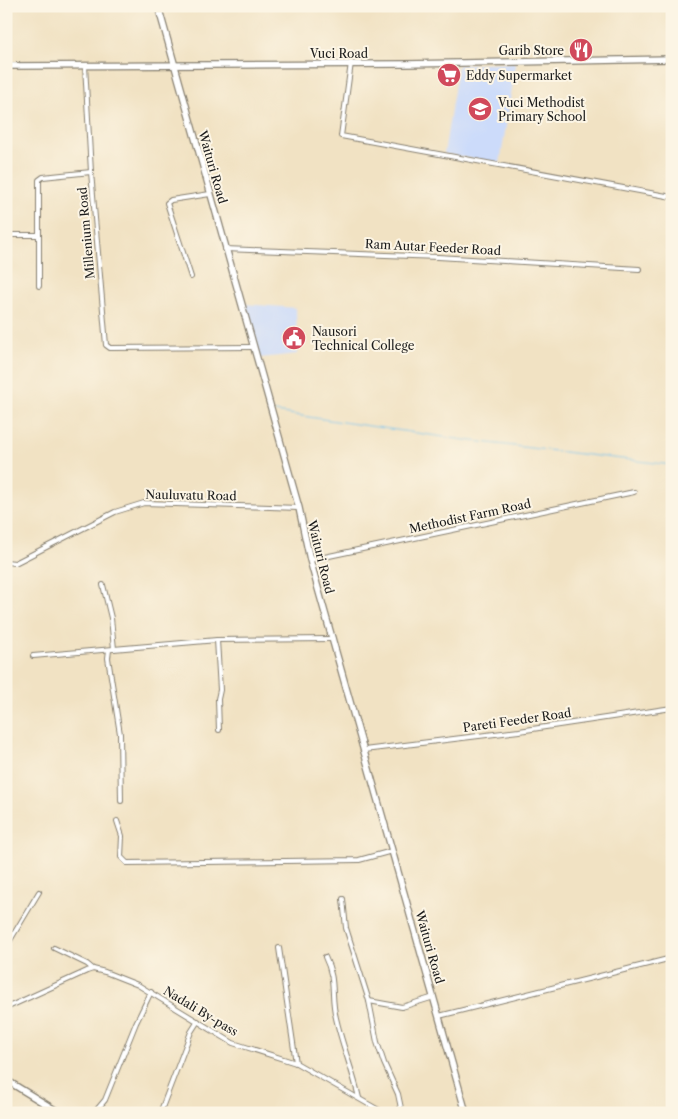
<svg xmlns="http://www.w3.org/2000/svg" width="678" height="1119" font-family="'Libre Caslon Text',serif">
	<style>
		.built { fill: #ccdbfa }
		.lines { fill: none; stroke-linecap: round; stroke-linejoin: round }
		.stream { stroke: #71c1ec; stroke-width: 1 }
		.street-casing { stroke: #867f70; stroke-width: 6 }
		.secondary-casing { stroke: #867f70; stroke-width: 8 }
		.street { stroke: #fff; stroke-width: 4 }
		.secondary { stroke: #fff; stroke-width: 5.5 }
		.labels { text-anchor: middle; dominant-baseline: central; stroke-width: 4; stroke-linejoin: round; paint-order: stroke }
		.poi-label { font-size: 12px; fill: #1c1c1c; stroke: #fcf5e5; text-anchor: start }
		.street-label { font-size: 12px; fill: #1c1c1c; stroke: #fcf5e5 }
	</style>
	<rect width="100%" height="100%" fill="#fcf5e5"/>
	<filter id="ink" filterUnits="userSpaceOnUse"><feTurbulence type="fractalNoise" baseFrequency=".02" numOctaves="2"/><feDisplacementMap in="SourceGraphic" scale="10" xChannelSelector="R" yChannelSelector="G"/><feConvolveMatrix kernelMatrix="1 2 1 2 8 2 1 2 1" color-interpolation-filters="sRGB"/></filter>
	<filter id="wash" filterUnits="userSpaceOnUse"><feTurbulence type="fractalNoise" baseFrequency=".0096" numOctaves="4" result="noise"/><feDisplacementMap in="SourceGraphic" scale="20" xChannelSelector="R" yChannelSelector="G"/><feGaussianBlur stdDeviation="1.12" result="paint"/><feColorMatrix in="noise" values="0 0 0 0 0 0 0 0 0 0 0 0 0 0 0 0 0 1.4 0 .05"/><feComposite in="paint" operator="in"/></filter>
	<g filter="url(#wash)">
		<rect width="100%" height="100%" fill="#f1e2c3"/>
		<g class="built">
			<polygon points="516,63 500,163 444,154 458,65"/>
			<polygon points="244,304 296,308 297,354 260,358"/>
		</g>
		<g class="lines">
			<polyline class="stream" points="275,412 464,440 672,465"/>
		</g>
	</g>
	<g filter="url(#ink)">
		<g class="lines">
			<g class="street-casing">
				<g id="street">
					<polyline points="351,63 341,136 672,197"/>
					<polyline points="85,65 91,172 106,345 110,348 253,347"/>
					<polyline points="6,235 38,235"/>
					<polyline points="225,249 438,257 639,269"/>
					<polyline points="191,277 167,203 171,200 210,194"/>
					<polyline points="39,286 39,180 43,177 91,172"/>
					<polyline points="310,560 634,492"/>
					<polyline points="6,562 15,563 115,512 144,503 299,508"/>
					<polyline points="103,585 111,618 114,649"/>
					<polyline points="217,640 220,690 218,699 219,730"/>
					<polyline points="109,650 108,658 120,734 121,801"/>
					<polyline points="33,656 217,640 333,639"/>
					<polyline points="364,750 519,731 672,708"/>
					<polyline points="117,821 122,836 121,857 127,863 359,860 392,851"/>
					<polyline points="343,899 346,928 369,1001 377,1042 384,1063 398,1094 402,1113"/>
					<polyline points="6,947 39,892"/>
					<polyline points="54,948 87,964 93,969"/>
					<polyline points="279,948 296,1063"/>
					<path d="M 325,957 C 337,981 330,995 336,1018 C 342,1045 353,1071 359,1098"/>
					<polyline points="369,1001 402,1007 434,997"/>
					<polyline points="6,1008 87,971 93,969 105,972 138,985 233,1043 296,1063 384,1113"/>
					<polyline points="439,1016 672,958"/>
					<polyline points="94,1113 105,1100 136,1023 151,992"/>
					<polyline points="160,1113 191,1032 198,1021"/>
				</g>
			</g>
			<g class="secondary-casing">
				<g id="secondary">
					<polyline points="158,6 299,508 310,560 466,1113"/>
					<polyline points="6,66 405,64 672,59"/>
					<polyline points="6,1080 60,1113"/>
				</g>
			</g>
			<use href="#street" class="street"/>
			<use href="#secondary" class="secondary"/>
		</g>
	</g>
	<defs>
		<g id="restaurant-disc" transform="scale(1.25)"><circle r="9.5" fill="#d1495b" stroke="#fcf5e5"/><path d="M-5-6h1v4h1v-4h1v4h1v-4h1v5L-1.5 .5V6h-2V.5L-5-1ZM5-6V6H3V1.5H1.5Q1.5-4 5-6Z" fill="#fff"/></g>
		<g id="supermarket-disc" transform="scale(1.25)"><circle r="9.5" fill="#d1495b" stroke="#fcf5e5"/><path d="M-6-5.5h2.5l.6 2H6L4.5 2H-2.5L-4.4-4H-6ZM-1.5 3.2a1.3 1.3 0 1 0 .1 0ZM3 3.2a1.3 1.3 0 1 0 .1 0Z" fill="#fff"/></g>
		<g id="school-disc" transform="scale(1.25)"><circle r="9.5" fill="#d1495b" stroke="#fcf5e5"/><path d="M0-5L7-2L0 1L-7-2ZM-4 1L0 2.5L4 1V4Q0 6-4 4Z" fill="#fff"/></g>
		<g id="civic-disc" transform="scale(1.25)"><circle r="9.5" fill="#d1495b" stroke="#fcf5e5"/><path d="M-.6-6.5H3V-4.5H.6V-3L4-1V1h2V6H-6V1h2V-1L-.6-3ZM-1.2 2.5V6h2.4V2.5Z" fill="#fff"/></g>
	</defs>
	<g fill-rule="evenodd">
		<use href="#restaurant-disc" x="581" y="50"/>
		<use href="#supermarket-disc" x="449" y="75"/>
		<use href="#school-disc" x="480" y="109"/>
		<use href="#civic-disc" x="294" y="338"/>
	</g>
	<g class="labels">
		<g class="poi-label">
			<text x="564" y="50" text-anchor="end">Garib Store</text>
			<text x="466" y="75">Eddy Supermarket</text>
			<text x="498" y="102">Vuci Methodist<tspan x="498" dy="14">Primary School</tspan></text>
			<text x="312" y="331">Nausori<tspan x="312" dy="14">Technical College</tspan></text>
		</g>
		<g class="street-label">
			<text x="339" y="53">Vuci Road</text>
			<text transform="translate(213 167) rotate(74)">Waituri Road</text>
			<text transform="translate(86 233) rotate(-95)">Millenium Road</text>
			<text transform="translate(433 247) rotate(3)">Ram Autar Feeder Road</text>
			<text transform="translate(191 495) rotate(1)">Nauluvatu Road</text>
			<text transform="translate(470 516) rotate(-12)">Methodist Farm Road</text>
			<text transform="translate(321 557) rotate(76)">Waituri Road</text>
			<text transform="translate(517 720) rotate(-8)">Pareti Feeder Road</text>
			<text transform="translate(430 947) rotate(74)">Waituri Road</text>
			<text transform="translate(201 1011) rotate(31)">Nadali By-pass</text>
		</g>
	</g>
	<rect width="678" height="1119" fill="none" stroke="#fcf5e5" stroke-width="25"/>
</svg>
